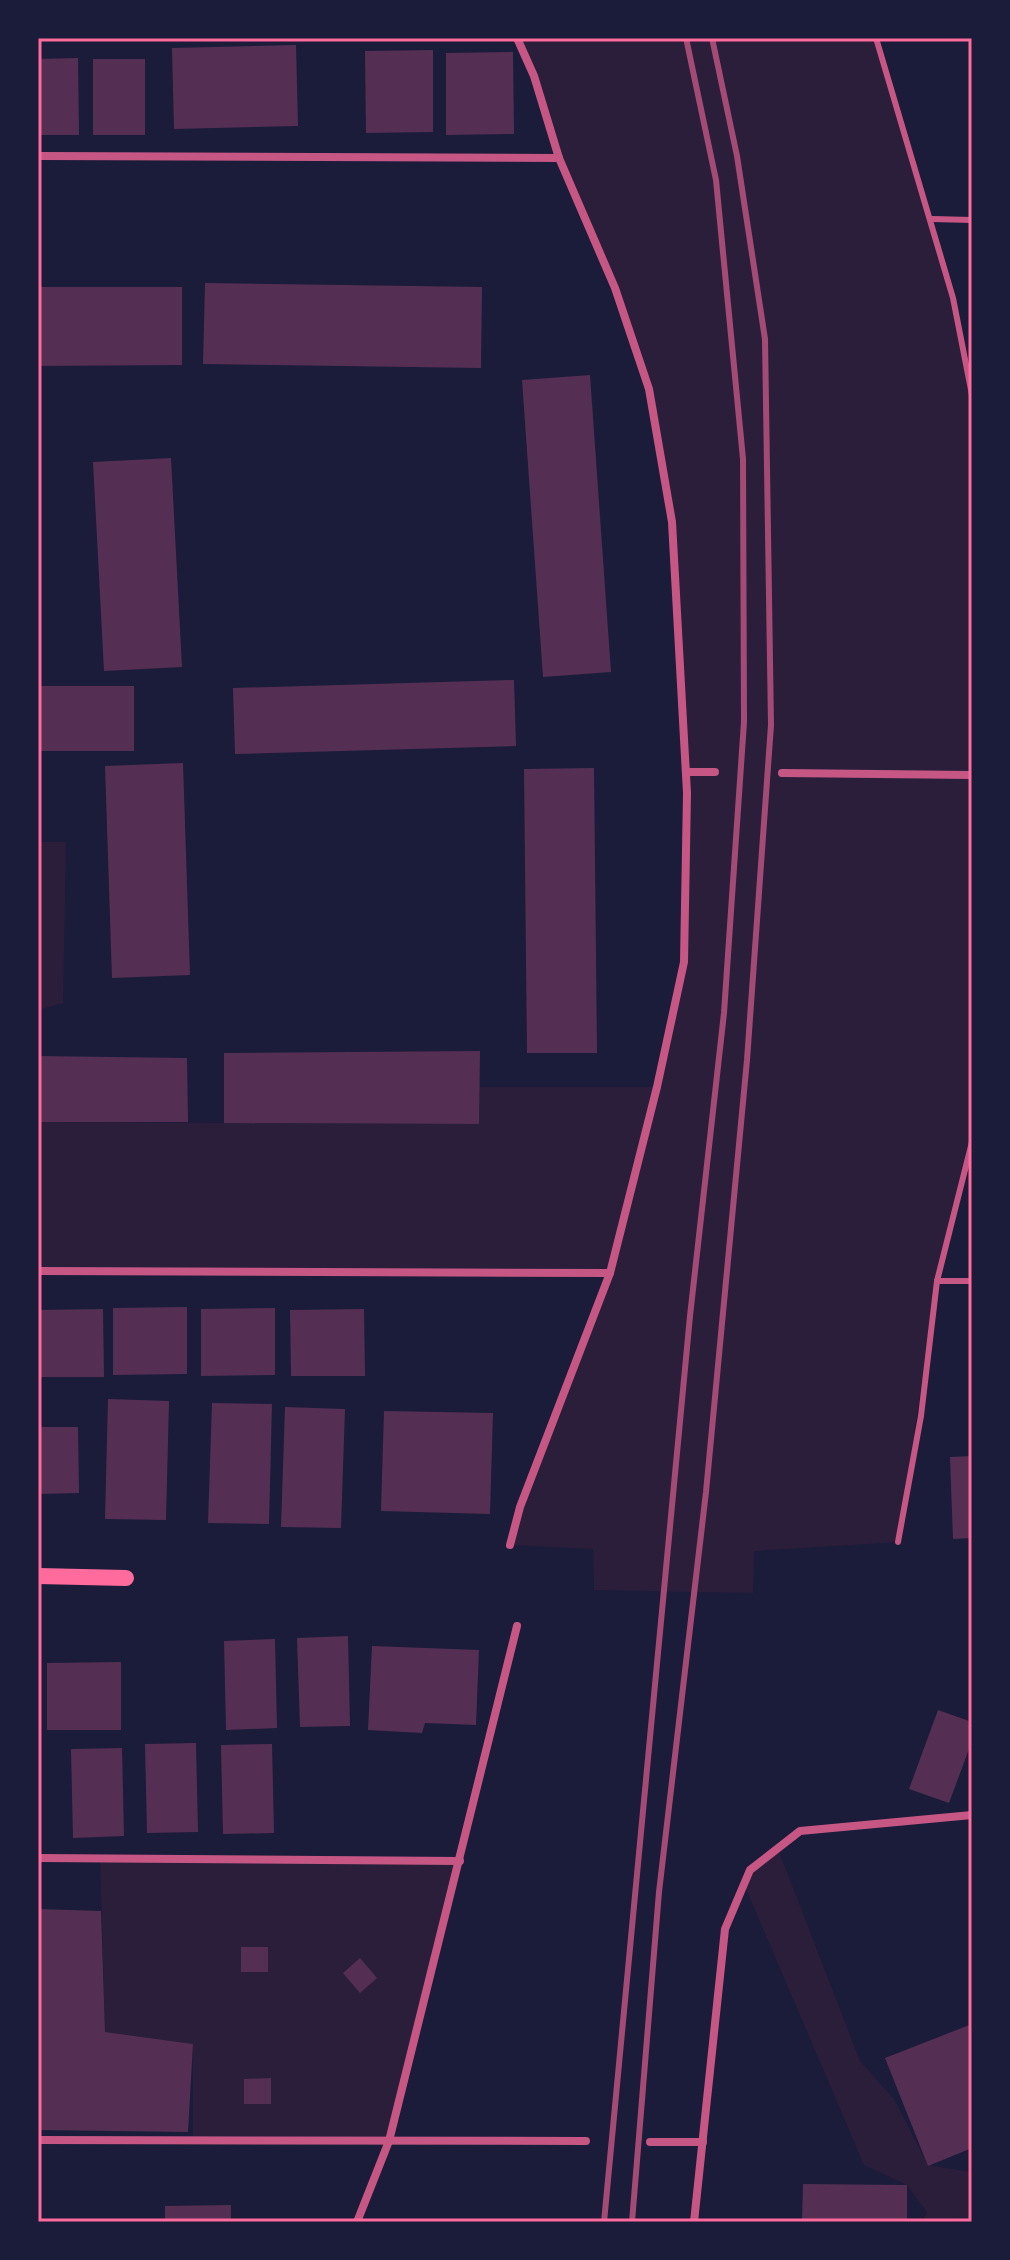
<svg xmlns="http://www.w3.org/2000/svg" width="1010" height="2260" font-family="Raleway,sans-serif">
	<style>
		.green { fill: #2a1e3b }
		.building { fill: #542f53 }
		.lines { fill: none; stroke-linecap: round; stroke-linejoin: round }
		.service { stroke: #c65784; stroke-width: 6 }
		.minor { stroke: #c65784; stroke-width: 8 }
		.secondary { stroke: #ff6b9d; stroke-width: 16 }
		.rail { stroke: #a44b75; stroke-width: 6 }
		.neatline { fill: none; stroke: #ff6b9d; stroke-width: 3 }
	</style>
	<rect width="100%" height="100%" fill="#1b1b3a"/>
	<g class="green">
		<polygon points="517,38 876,38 953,298 972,398 972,1142 937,1281 898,1542 754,1551 753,1593 594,1590 593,1549 510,1545 610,1274 38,1271 38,1122 478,1124 479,1087 657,1087 684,962 686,772 672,522 649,389 615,288 559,158"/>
		<polygon points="38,842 66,842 63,1003 38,1010"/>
		<polygon points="778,1849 860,2061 894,2099 928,2165 972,2172 972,2222 922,2222 927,2212 907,2185 864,2165 744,1884 750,1870"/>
		<polygon points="100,1858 460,1861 389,2141 193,2140 193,2044 105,2032"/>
	</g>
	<g class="building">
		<polygon points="296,45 298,126 174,129 172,48"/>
		<polygon points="433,50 433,132 366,133 365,51"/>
		<polygon points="513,52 514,134 446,135 446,53"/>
		<polygon points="78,58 79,135 38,135 38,59"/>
		<rect x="93" y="59" width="52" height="76"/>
		<polygon points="205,283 482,287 481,368 203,364"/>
		<polygon points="38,287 182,287 182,365 38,366"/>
		<polygon points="590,375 611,672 543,677 522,380"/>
		<polygon points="171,458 182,667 104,671 93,462"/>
		<polygon points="514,680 516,746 235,754 233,688"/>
		<rect x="38" y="686" width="96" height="65"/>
		<polygon points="183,763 190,975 112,978 105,766"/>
		<polygon points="594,768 597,1053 527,1053 524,769"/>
		<polygon points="480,1051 479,1124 224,1123 224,1053"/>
		<polygon points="38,1056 187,1058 188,1122 38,1122"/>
		<polygon points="187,1307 187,1374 113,1375 113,1308"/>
		<polygon points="275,1308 275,1375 201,1376 201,1309"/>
		<polygon points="103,1309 104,1377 38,1377 38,1310"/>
		<polygon points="364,1309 365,1376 291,1376 290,1310"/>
		<polygon points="108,1399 169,1401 166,1520 105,1519"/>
		<polygon points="212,1403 272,1404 269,1524 208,1523"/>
		<polygon points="285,1407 345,1409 341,1528 281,1527"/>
		<polygon points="384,1411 493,1413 490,1514 381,1511"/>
		<polygon points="38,1427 78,1427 79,1493 38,1494"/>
		<polygon points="972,1456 972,1538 953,1539 950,1457"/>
		<polygon points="348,1636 350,1726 300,1727 297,1638"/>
		<polygon points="275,1639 277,1728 226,1730 224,1641"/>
		<polygon points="372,1646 479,1650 476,1725 425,1723 422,1733 368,1730"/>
		<polygon points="121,1662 121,1730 47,1730 47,1663"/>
		<polygon points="938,1710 972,1722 972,1741 949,1803 909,1789"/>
		<polygon points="196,1743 198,1832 147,1833 145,1744"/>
		<polygon points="272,1744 274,1833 223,1834 221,1745"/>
		<polygon points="122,1748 124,1836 73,1838 71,1749"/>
		<polygon points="38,1909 101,1911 105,2032 193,2044 188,2132 38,2130"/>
		<rect x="241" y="1947" width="27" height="25"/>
		<polygon points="360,1958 377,1978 360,1993 343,1973"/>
		<polygon points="972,2024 972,2148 928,2166 885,2058"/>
		<polygon points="271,2078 271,2104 244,2104 244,2079"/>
		<polygon points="803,2184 907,2185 907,2222 802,2222"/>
		<polygon points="231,2205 231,2222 165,2222 165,2206"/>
	</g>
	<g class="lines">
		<g class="service">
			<polyline points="876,38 953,298 972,395"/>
			<polyline points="932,219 972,220"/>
			<polyline points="937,1281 972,1281"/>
			<polyline points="898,1542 921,1416 937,1281 972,1142"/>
		</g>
		<g class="minor">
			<polyline points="38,156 559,158"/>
			<polyline points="686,772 715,772"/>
			<polyline points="782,773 972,775"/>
			<polyline points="38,1271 610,1273"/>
			<polyline points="510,1545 520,1507 610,1273 657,1087 684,962 687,793 672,522 649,389 615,288 559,158 534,76 517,38"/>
			<polyline points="38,1858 460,1861"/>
			<polyline points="38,2140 586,2141"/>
			<polyline points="650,2142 703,2142"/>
			<polyline points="357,2222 389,2141 517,1626"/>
			<polyline points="694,2222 725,1929 750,1870 800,1831 972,1815"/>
		</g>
		<polyline class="secondary" points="38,1576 126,1578"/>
		<g class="rail">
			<polyline points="604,2222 690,1316 724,1013 744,722 743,459 716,180 686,38"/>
			<polyline points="632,2222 659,1892 706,1492 747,1060 771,725 765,339 737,156 712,38"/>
		</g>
	</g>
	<rect width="1010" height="2260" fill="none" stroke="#1b1b3a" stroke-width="80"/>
	<rect x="40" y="40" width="930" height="2180" class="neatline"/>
</svg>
